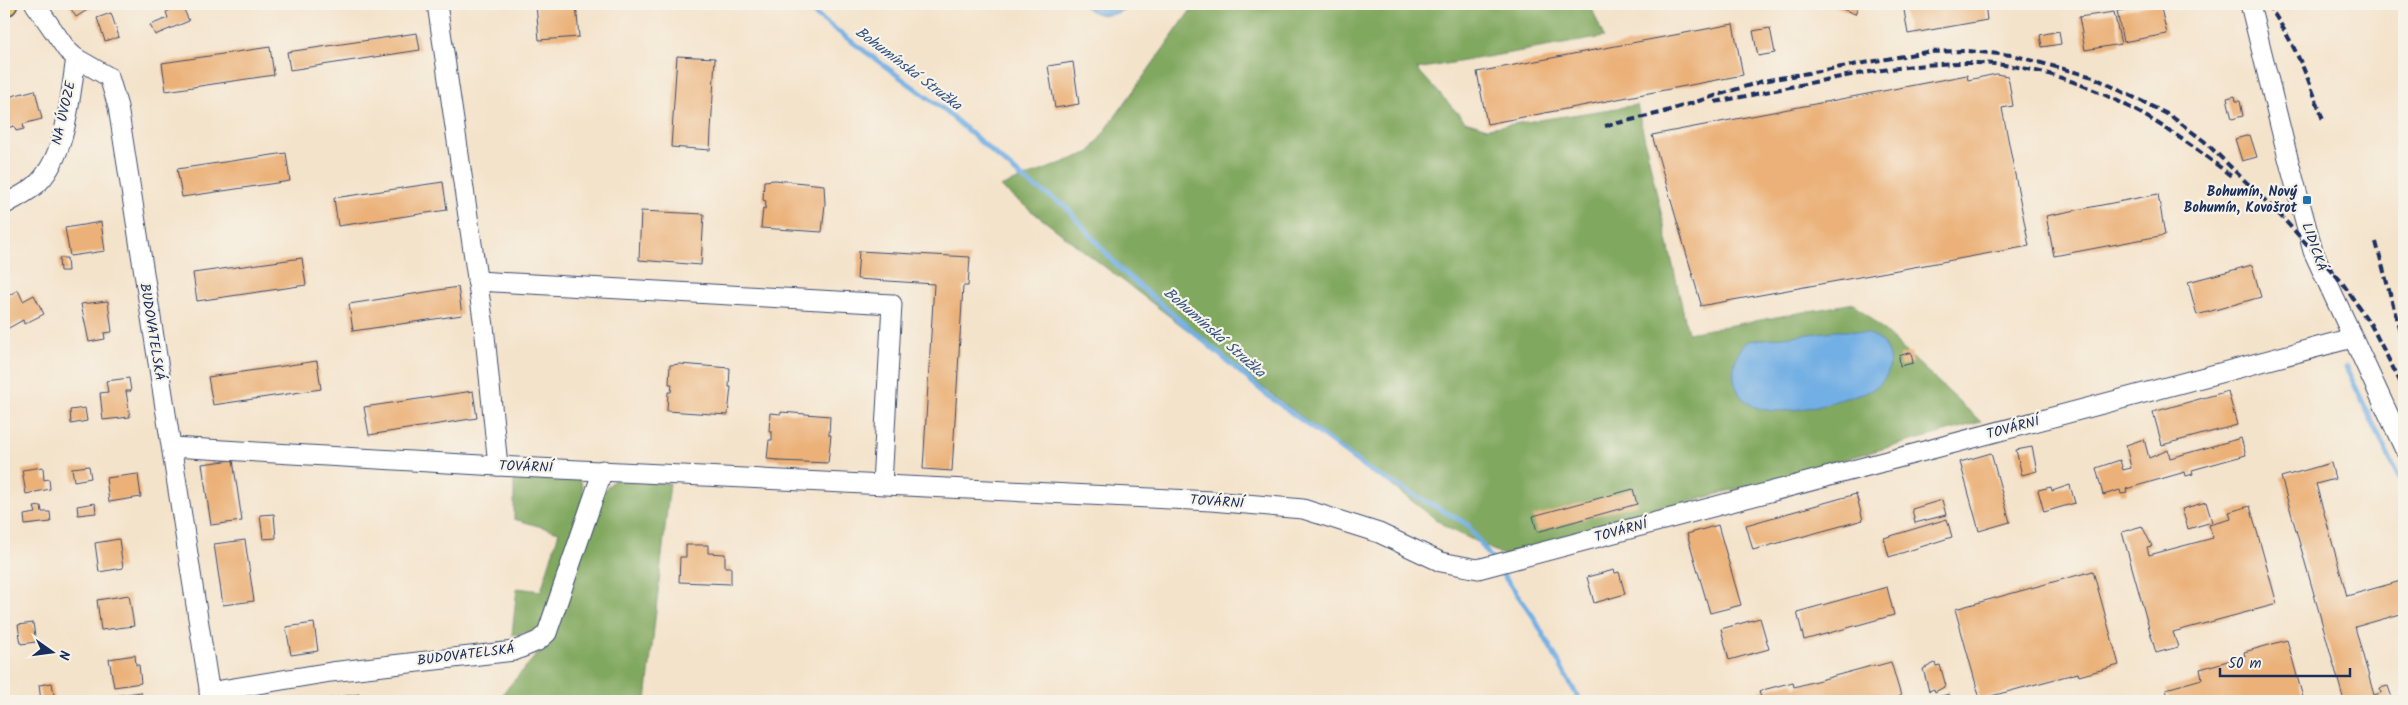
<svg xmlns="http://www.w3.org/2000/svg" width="2408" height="705" font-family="Kalam,sans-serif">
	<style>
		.forest { fill: #81a85e; stroke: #4e6c5e }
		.water { fill: #72afe4; stroke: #466fa1 }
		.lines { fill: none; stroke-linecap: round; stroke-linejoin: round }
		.stream { stroke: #72afe4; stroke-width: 5 }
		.building { fill: #ebb178 }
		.minor-casing { stroke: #3c4a6e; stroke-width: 21 }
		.major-casing { stroke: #3c4a6e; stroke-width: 25 }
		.minor { stroke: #fff; stroke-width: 19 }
		.major { stroke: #eac669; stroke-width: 22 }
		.rail { stroke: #1b2f5e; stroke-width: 4; stroke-dasharray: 8 4; stroke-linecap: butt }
		.poi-dot { fill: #1f6fb2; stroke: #f7f3e8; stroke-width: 2 }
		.labels { text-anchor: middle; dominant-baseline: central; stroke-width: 4.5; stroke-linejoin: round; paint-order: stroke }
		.street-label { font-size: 14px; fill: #1b2f5e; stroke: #f7f3e8 }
		.poi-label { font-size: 14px; font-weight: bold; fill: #1b2f5e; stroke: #f7f3e8; text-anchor: end }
		.water-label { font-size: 15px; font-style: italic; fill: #355586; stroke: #f7f3e8 }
	</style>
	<rect width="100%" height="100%" fill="#f7f3e8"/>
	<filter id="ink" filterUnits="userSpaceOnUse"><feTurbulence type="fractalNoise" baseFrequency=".02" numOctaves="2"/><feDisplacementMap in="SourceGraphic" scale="10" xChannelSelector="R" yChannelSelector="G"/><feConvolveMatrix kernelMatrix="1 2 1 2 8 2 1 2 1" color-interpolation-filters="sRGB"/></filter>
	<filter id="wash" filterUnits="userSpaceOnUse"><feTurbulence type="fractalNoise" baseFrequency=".0096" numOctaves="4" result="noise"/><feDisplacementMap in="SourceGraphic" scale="20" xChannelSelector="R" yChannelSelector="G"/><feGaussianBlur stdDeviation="1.12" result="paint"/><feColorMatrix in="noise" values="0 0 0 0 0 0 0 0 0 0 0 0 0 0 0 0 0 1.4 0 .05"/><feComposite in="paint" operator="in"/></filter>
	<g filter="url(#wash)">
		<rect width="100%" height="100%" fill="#f4e3cb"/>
		<g class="forest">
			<polygon points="1195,4 1590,4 1604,37 1417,69 1465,121 1487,128 1637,105 1688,333 1854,303 1981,422 1652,512 1505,556 1446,527 1000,187 1090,152"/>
			<polygon points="514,474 580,478 584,495 541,629 512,635 517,588 541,591 559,532 514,519"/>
			<polygon points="614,480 670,483 646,701 503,701 504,692 551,638 598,497"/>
		</g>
		<g class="water">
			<path d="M 1082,4 L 1131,4 C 1117,18 1096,19 1082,4 Z"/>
			<path d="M 1835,331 C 1847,331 1862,330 1873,336 C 1879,338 1883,343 1886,349 C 1895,368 1886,381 1870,391 C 1835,400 1744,437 1734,379 C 1732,363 1737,351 1748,341 Z"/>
		</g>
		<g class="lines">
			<g class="stream">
				<polyline points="801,4 943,109 1027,182 1064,205 1121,270 1266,394 1369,470 1467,524 1493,561"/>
				<polyline points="2346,367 2404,489"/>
				<polyline points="1498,568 1533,616 1580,701"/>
			</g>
		</g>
		<g id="blocks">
			<g class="building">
				<polygon points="68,4 97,4 76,17"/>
				<polygon points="536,4 576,4 579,37 539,40"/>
				<polygon points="1830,4 1859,4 1855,14"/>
				<polygon points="1903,4 1985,4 1987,20 1908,34"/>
				<polygon points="2160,4 2167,34 2123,42 2117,11"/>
				<polygon points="182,5 189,21 155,35 150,25 168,18 166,12"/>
				<polygon points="2114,12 2121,44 2085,50 2079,17"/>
				<polygon points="111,13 119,37 105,41 97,18"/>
				<polygon points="1733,24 1743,75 1487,124 1477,72"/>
				<polygon points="1770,28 1775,53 1758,56 1753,31"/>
				<polygon points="2059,31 2061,44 2042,47 2040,35"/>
				<polygon points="417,33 420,50 290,70 287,52"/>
				<polygon points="270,47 274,75 166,91 162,63"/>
				<polygon points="677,56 715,58 710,150 671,147"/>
				<polygon points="1073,62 1079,104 1055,108 1048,66"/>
				<polygon points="1996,74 2008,76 2013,106 2002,108 2029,246 1700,306 1701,304 1652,135 1967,75 1968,80"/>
				<polygon points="35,90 42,119 23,124 24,129 16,131 14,126 4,129 4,98"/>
				<polygon points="2235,96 2236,101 2240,101 2243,116 2232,119 2227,98"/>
				<polygon points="2250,135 2257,157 2242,161 2235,139"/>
				<polygon points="286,153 290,181 182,197 177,169"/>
				<polygon points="775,180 824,185 825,204 822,232 761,228 763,208 765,209 766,201 763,200 764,181"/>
				<polygon points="443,182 447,210 338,226 334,198"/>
				<polygon points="2158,194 2165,235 2054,256 2046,216"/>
				<polygon points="641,211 704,214 701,265 639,260"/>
				<polygon points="101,222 105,251 70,256 65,228"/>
				<polygon points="859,251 970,257 968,286 963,286 952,471 923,469 934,284 857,279"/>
				<polygon points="59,258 67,258 68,271 60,271"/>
				<polygon points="302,258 306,285 197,301 193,273"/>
				<polygon points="2252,265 2261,297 2197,315 2188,282"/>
				<polygon points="458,287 462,315 353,331 349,304"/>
				<polygon points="18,290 23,301 34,295 44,314 24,324 23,320 7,329 4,323 4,298"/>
				<polygon points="108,301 112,332 104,333 105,339 89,342 81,304"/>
				<polygon points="1911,352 1913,363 1900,366 1899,356"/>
				<polygon points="317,361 321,389 213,405 208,377"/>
				<polygon points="680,364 730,368 729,387 731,387 728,415 667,411 668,392 671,392 672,384 669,384 670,365"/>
				<polygon points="129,378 131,391 126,391 130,417 103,420 100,393 108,392 106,381"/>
				<polygon points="473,391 477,418 369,435 364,407"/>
				<polygon points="2228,391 2237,425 2162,445 2153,412"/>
				<polygon points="85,408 87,421 71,424 70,410"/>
				<polygon points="781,412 830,416 829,435 831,435 828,463 778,461 778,460 767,459 769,440 772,440 772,432 769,432 770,413 781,414"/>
				<polygon points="2241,438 2246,455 2192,470 2193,474 2186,476 2185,472 2126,489 2127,493 2121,494 2120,490 2103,495 2096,468 2120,460 2123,470 2131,468 2126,445 2144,439 2149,458 2168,450 2170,458"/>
				<polygon points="2032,447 2037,471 2022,475 2016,450"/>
				<polygon points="1991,453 2010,522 1979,531 1960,462"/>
				<polygon points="233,460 242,521 211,525 202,464"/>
				<polygon points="2331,463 2335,479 2316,484 2347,596 2401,581 2404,593 2404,613 2355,627 2374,695 2381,693 2380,688 2388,686 2393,701 2344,701 2281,477"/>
				<polygon points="89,466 91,478 74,481 72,468"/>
				<polygon points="43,467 44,480 49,479 50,489 26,494 22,470"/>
				<polygon points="138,474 141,497 109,502 106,478"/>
				<polygon points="2070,485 2075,503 2044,512 2038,490 2051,487 2052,491"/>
				<polygon points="1633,489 1637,504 1537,532 1533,516"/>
				<polygon points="1856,494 1863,520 1753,550 1746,525"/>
				<polygon points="1942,500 1946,515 1915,523 1912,509"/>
				<polygon points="2206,502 2212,522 2188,529 2182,509"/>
				<polygon points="95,503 96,513 78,515 77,506"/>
				<polygon points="41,506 42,512 50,512 51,522 25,525 24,515 36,513 34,507"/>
				<polygon points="2250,506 2277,604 2173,632 2178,647 2156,653 2122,532 2142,526 2152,546 2147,547 2149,555 2213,538 2209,525 2231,519 2229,512"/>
				<polygon points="274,514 276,538 263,539 260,515"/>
				<polygon points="1947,519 1952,537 1889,557 1884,538"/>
				<polygon points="1718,525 1741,605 1710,613 1687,534"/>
				<polygon points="119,539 123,568 99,572 95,543"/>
				<polygon points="245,540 254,601 223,605 214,544"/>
				<polygon points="686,545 708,545 708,553 725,554 725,567 731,567 731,584 679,582 680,557 686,557"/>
				<polygon points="1614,570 1615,573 1619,572 1625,594 1594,603 1587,577"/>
				<polygon points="2093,571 2119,665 2079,676 2078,673 1980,699 1955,609"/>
				<polygon points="1887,587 1894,615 1804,640 1797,612"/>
				<polygon points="129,595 134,626 101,630 97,600"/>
				<polygon points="1760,618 1769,649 1729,660 1721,629"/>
				<polygon points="33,623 36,642 21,644 18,625"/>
				<polygon points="314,623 318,651 291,655 286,627"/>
				<polygon points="2287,640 2304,701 2169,701 2166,689 2202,679 2200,669 2245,656 2244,652"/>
				<polygon points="135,655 136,665 139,665 141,683 114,687 109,659"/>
				<polygon points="1891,662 1901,696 1886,701 1762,701 1759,691 1793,682 1794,687 1875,665 1876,666"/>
				<polygon points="1935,663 1936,666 1940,665 1946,686 1935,692 1934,689 1929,691 1923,669"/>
				<polygon points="52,683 55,700 41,701 39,685"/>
				<polygon points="141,692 142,701 107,701 106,697"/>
				<polygon points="360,694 361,701 318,701 318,700"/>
				<polygon points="1949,694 1951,701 1929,701 1928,700"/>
			</g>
		</g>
	</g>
	<g filter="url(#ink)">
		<use href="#blocks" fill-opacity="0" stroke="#3c4a6e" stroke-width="1"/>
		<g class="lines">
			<g class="minor-casing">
				<g id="minor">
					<polyline points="35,4 67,50 76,58 109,77 118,107 211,701"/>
					<polyline points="437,4 484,326 498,466"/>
					<polyline points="2250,4 2288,158 2313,251 2404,448"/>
					<path d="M 4,205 C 15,198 30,192 39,182 C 67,153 70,96 76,58"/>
					<polyline points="477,281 892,304 882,484"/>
					<polyline points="172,447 498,466 1211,501 1303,509 1379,533 1441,562 1478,569 2352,338"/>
					<polyline points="209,692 331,672 514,651 538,641 547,633 603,470"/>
				</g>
			</g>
			<g class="major-casing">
				<polyline id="major" points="4,5 6,4"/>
			</g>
			<use href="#minor" class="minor"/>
			<use href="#major" class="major"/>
			<g class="rail">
				<path d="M 2267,4 C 2292,37 2310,81 2323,120"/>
				<polyline points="2401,4 2404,11"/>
				<path d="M 1715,102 C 1797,87 1881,64 1965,63 C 2064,61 2156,115 2231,176"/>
				<polyline points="1663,112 1763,81 1926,52 1967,51 2012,55 2093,77 2171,116 2204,141 2277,212 2341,281 2371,325 2404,389"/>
				<polyline points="1605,126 1669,111"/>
				<polyline points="2376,242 2404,346"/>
			</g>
		</g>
	</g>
	<rect class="poi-dot" x="2302" y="195" width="10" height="10" rx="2.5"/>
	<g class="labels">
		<g class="street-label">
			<text transform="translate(64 113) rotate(-77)">NA ÚVOZE</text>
			<text transform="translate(2314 247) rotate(71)">LIDICKÁ</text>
			<text transform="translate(152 332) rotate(81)">BUDOVATELSKÁ</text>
			<text transform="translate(2013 428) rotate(-15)">TOVÁRNÍ</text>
			<text transform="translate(526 467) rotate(2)">TOVÁRNÍ</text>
			<text transform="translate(1217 502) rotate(4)">TOVÁRNÍ</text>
			<text transform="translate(1621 531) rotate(-15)">TOVÁRNÍ</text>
			<text transform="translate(466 655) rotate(-7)">BUDOVATELSKÁ</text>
		</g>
		<g class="poi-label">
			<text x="2297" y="192">Bohumín, Nový<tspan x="2297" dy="16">Bohumín, Kovošrot</tspan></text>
		</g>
		<g class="water-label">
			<text transform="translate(908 69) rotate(37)">Bohumínská Stružka</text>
			<text transform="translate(1214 333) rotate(41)">Bohumínská Stružka</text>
		</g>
	</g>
	<rect width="2408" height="705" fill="none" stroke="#f7f3e8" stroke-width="20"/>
	<g transform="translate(52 652) rotate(104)" stroke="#f7f3e8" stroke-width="4" paint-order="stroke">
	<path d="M0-4L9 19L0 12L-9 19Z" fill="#1b2f5e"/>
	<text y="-8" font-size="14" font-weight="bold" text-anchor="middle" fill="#1b2f5e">N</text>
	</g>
	<path d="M2220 668v8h130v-8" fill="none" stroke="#1b2f5e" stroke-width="2.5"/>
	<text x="2228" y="668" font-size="15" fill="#1b2f5e" stroke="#f7f3e8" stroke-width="4" paint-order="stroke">50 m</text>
</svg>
